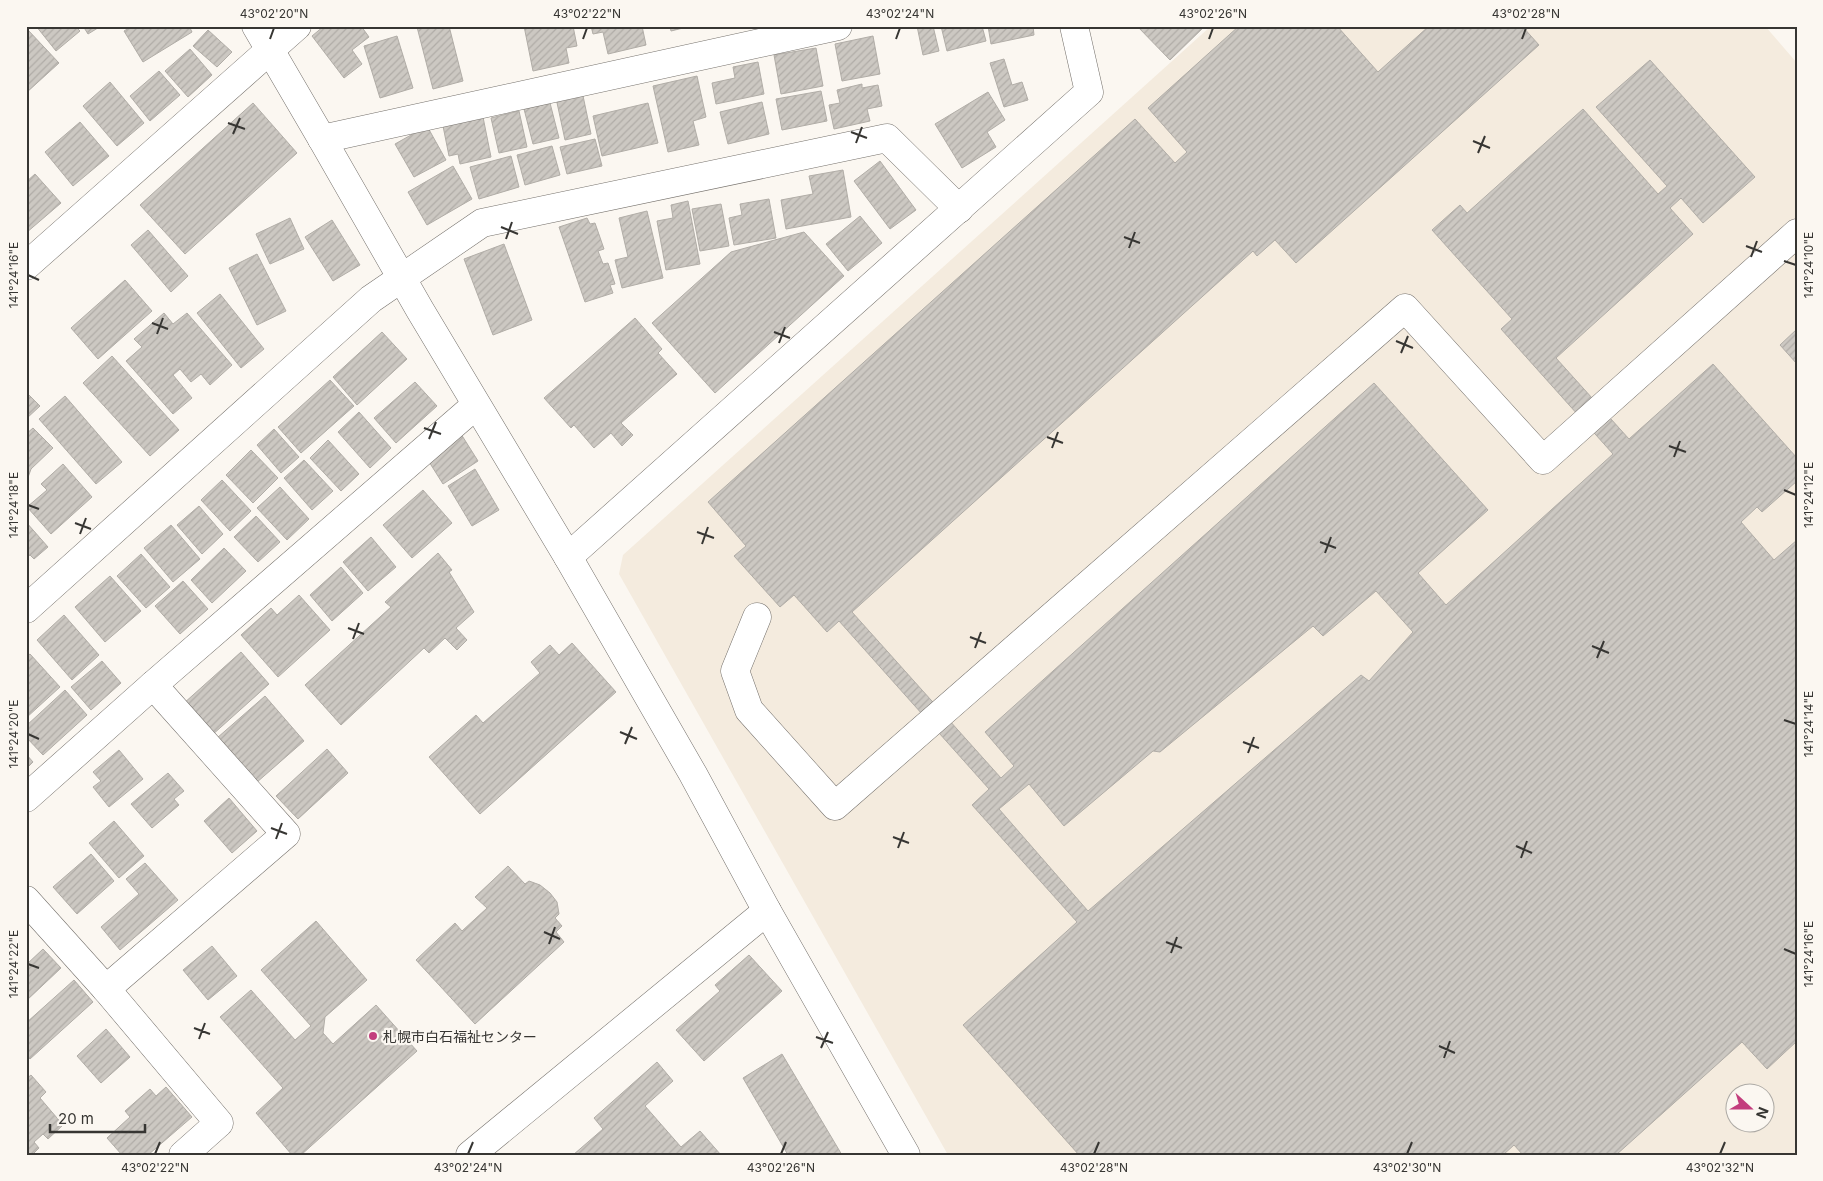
<svg xmlns="http://www.w3.org/2000/svg" width="1823" height="1181" font-family="Inter,'Noto Sans JP',sans-serif">
	<style>
		.built { fill: #f4ebde; fill-rule: evenodd }
		.building { fill: url(#building-hatch); stroke: #b1ada7; fill-rule: evenodd }
		.lines { fill: none; stroke-linecap: round; stroke-linejoin: round }
		.minor-casing { stroke: #75716c; stroke-width: 29 }
		.minor { stroke: #fff; stroke-width: 28 }
		.ticks { fill: none; stroke: #373633; stroke-width: 2 }
		.poi-dot { fill: #c33d7d; stroke: #fbf7f1; stroke-width: 2 }
		.labels { text-anchor: middle; dominant-baseline: central; stroke-width: 4.5; stroke-linejoin: round; paint-order: stroke }
		.poi-label { font-size: 14px; fill: #373633; stroke: #fbf7f1; text-anchor: start }
		.neatline { fill: none; stroke: #373633; stroke-width: 2 }
		.ticks-label { font-size: 12px; text-anchor: middle; fill: #373633 }
	</style>
	<defs>
		<pattern id="building-hatch" width="6" height="6" patternUnits="userSpaceOnUse" patternTransform="scale(1.25)"><rect width="6" height="6" fill="#ccc8c2"/><path d="M-1 1l2-2M0 6l6-6M5 7l2-2" fill="none" stroke="#b0aca7"/></pattern>
	</defs>
	<rect width="100%" height="100%" fill="#fbf7f1"/>
	<path class="built" d="M 1211,26 L 1765,26 L 1797,63 L 1797,1155 L 948,1155 L 619,574 L 623,555 ZM 1736,1094 L 1766,1094 L 1766,1124 L 1736,1124 Z"/>
	<g class="building">
		<polygon points="36,26 75,26 80,31 56,51"/>
		<polygon points="83,26 101,26 88,34"/>
		<polygon points="132,26 189,26 192,32 143,62 124,31"/>
		<polygon points="324,26 361,26 369,37 352,50 362,64 344,78 312,36"/>
		<polygon points="421,26 449,26 463,81 433,89 417,27"/>
		<polygon points="524,26 573,26 577,46 566,48 569,63 533,71"/>
		<polygon points="591,26 642,26 646,45 608,54 603,32 593,34"/>
		<polygon points="670,26 691,26 671,31"/>
		<polygon points="917,26 933,26 939,51 923,55"/>
		<polygon points="941,26 982,26 986,41 947,51"/>
		<polygon points="988,26 1033,26 1034,35 991,44"/>
		<polygon points="1137,26 1205,26 1170,60"/>
		<path d="M 1239,26 L 1337,26 L 1378,72 L 1429,26 L 1522,26 L 1539,45 L 1296,263 L 1275,240 L 1257,256 L 1253,251 L 852,612 L 1001,778 L 1014,766 L 985,732 L 1374,383 L 1488,510 L 1418,573 L 1446,605 L 1613,454 L 1501,329 L 1512,319 L 1432,230 L 1460,205 L 1467,213 L 1583,109 L 1658,194 L 1667,186 L 1596,107 L 1650,60 L 1755,177 L 1703,223 L 1681,198 L 1670,208 L 1693,234 L 1556,358 L 1629,439 L 1713,364 L 1797,458 L 1797,481 L 1762,512 L 1757,507 L 1741,522 L 1774,560 L 1797,540 L 1797,1041 L 1767,1069 L 1742,1042 L 1616,1155 L 1523,1155 L 1514,1145 L 1503,1155 L 1079,1155 L 963,1025 L 1077,922 L 972,805 L 989,789 L 839,621 L 827,632 L 794,595 L 780,607 L 734,556 L 746,546 L 708,502 L 1135,119 L 1175,163 L 1187,152 L 1148,108 ZM 1376,591 L 1413,632 L 1369,681 L 1361,675 L 1088,911 L 999,809 L 1029,784 L 1064,826 L 1153,751 L 1160,752 L 1313,626 L 1323,636 Z"/>
		<polygon points="28,30 59,63 26,93 26,31"/>
		<polygon points="208,30 232,52 217,67 193,46"/>
		<polygon points="397,36 413,88 380,98 364,46"/>
		<polygon points="873,36 880,74 842,81 835,44"/>
		<polygon points="816,48 823,86 781,94 774,55"/>
		<polygon points="190,49 212,75 188,97 165,71"/>
		<polygon points="1004,59 1012,85 1022,82 1028,100 1004,107 990,63"/>
		<polygon points="758,62 764,94 716,104 712,83 735,78 733,67"/>
		<polygon points="159,71 180,95 150,121 130,96"/>
		<polygon points="697,76 706,117 693,121 699,145 668,152 653,86"/>
		<polygon points="110,82 144,123 117,146 83,106"/>
		<polygon points="862,84 862,88 878,85 882,106 867,109 870,121 834,129 829,105 840,103 837,90"/>
		<polygon points="582,91 591,134 565,140 556,98"/>
		<polygon points="821,91 827,121 782,130 776,99"/>
		<polygon points="988,92 1005,120 987,132 996,147 962,168 935,124"/>
		<polygon points="762,102 769,134 728,144 720,112"/>
		<polygon points="253,103 297,153 185,254 140,205"/>
		<polygon points="550,103 559,138 533,144 524,109"/>
		<polygon points="648,103 658,143 602,156 593,116"/>
		<polygon points="519,111 527,147 499,153 491,118"/>
		<polygon points="483,117 491,157 460,164 458,154 449,156 443,126"/>
		<polygon points="80,122 109,156 73,186 45,152"/>
		<polygon points="427,126 446,160 414,177 395,144"/>
		<polygon points="595,139 602,166 567,174 560,147"/>
		<polygon points="552,146 560,175 525,185 517,155"/>
		<polygon points="511,156 519,187 479,199 470,167"/>
		<polygon points="880,161 916,210 890,229 854,181"/>
		<polygon points="453,166 472,199 427,225 408,192"/>
		<polygon points="843,170 851,217 786,229 781,200 813,194 809,176"/>
		<polygon points="35,174 61,203 26,233 26,182"/>
		<polygon points="769,199 776,238 734,245 729,218 742,215 740,204"/>
		<polygon points="688,201 700,264 666,270 657,221 673,218 671,205"/>
		<polygon points="721,204 729,246 700,251 692,209"/>
		<polygon points="647,211 663,278 622,288 615,260 628,257 619,218"/>
		<polygon points="860,216 882,243 848,271 826,244"/>
		<polygon points="290,218 304,249 270,264 256,234"/>
		<polygon points="587,218 590,224 595,223 604,249 598,251 603,264 608,263 615,284 610,285 613,293 585,302 559,227"/>
		<polygon points="332,220 360,265 333,281 305,237"/>
		<polygon points="148,230 188,276 171,292 131,245"/>
		<polygon points="804,232 844,276 715,393 652,323 731,252"/>
		<polygon points="504,244 532,320 493,335 464,259"/>
		<polygon points="257,254 286,311 257,325 229,268"/>
		<polygon points="125,280 152,311 98,359 71,328"/>
		<polygon points="220,294 264,349 241,368 197,313"/>
		<polygon points="164,313 173,324 187,313 232,365 210,385 201,374 191,382 180,369 173,375 192,398 173,414 126,361 142,347 134,339"/>
		<polygon points="635,318 662,349 658,353 677,374 621,423 633,435 622,446 611,433 594,448 574,425 571,428 544,398"/>
		<polygon points="1797,329 1797,364 1780,345"/>
		<polygon points="382,332 407,359 357,405 333,377"/>
		<polygon points="112,356 179,430 150,456 83,383"/>
		<polygon points="330,380 354,406 301,453 278,427"/>
		<polygon points="415,382 437,406 396,443 374,418"/>
		<polygon points="26,392 40,406 26,419"/>
		<polygon points="65,396 122,462 96,484 39,419"/>
		<polygon points="359,412 391,448 370,468 338,432"/>
		<polygon points="33,428 53,448 31,469 26,483 26,434"/>
		<polygon points="274,429 299,457 281,473 257,445"/>
		<polygon points="461,434 478,461 443,484 426,457"/>
		<polygon points="328,440 359,474 341,491 310,458"/>
		<polygon points="251,450 278,478 253,503 226,475"/>
		<polygon points="304,460 333,491 312,510 284,478"/>
		<polygon points="63,464 92,497 51,534 27,507 47,490 41,484"/>
		<polygon points="475,469 499,510 472,526 448,486"/>
		<polygon points="222,480 251,511 230,531 201,500"/>
		<polygon points="280,487 309,519 287,540 257,508"/>
		<polygon points="423,490 452,523 412,558 383,525"/>
		<polygon points="199,506 223,534 202,554 177,525"/>
		<polygon points="256,516 280,542 258,562 234,537"/>
		<polygon points="26,522 48,547 34,559 30,555 26,558"/>
		<polygon points="171,525 200,559 173,582 144,548"/>
		<polygon points="371,537 396,567 368,591 343,562"/>
		<polygon points="224,548 246,571 212,603 191,580"/>
		<polygon points="438,553 452,570 449,572 474,612 456,628 467,640 457,650 445,638 429,653 424,648 341,725 305,685 391,607 385,602"/>
		<polygon points="141,554 170,587 146,608 117,576"/>
		<polygon points="341,567 363,593 332,621 310,595"/>
		<polygon points="110,576 141,611 105,642 75,607"/>
		<polygon points="183,581 208,609 180,634 155,606"/>
		<polygon points="299,595 330,630 278,677 241,635 271,608 277,615"/>
		<polygon points="64,615 99,655 72,680 37,640"/>
		<polygon points="572,643 616,692 480,814 429,757 476,715 483,723 540,673 531,662 550,645 559,655"/>
		<polygon points="241,652 269,684 211,736 183,704"/>
		<polygon points="30,654 60,687 26,718 26,657"/>
		<polygon points="102,661 121,683 91,710 71,687"/>
		<polygon points="65,690 87,715 43,755 26,737 26,726"/>
		<polygon points="265,696 304,741 256,783 217,738"/>
		<polygon points="327,749 348,773 298,819 276,796"/>
		<polygon points="119,750 143,779 109,807 93,787 101,781 93,772"/>
		<polygon points="26,754 33,762 26,769"/>
		<polygon points="168,773 184,791 174,799 179,805 152,828 131,804"/>
		<polygon points="229,798 257,831 232,853 204,821"/>
		<polygon points="114,821 144,856 119,878 89,843"/>
		<polygon points="91,854 114,881 77,914 53,887"/>
		<polygon points="145,863 178,900 120,950 101,927 139,894 126,879"/>
		<polygon points="508,866 525,884 529,881 540,885 550,893 557,902 559,914 555,918 562,926 556,932 564,942 475,1024 416,960 455,923 462,931 487,908 475,897"/>
		<polygon points="316,921 367,980 325,1017 323,1033 333,1044 376,1005 417,1051 301,1155 292,1155 256,1113 283,1088 220,1017 251,990 295,1040 311,1026 261,970"/>
		<polygon points="212,946 237,976 208,1000 183,970"/>
		<polygon points="43,949 61,968 26,1001 26,965"/>
		<polygon points="749,955 782,991 704,1061 676,1030 720,991 715,985"/>
		<polygon points="74,980 93,1002 30,1059 26,1055 26,1023"/>
		<polygon points="106,1029 130,1057 101,1083 77,1056"/>
		<polygon points="782,1054 842,1155 788,1155 743,1078"/>
		<polygon points="657,1062 673,1081 645,1106 681,1147 700,1131 721,1155 573,1155 603,1129 594,1118"/>
		<polygon points="31,1075 46,1092 40,1098 63,1125 48,1139 43,1134 34,1142 39,1148 32,1155 26,1155 26,1079"/>
		<polygon points="166,1087 192,1117 148,1155 122,1155 107,1138 130,1117 125,1111 150,1089 156,1096"/>
	</g>
	<g class="lines">
		<g class="minor-casing">
			<g id="minor">
				<polyline points="256,26 322,139 420,310 568,557 693,774 767,911 906,1155"/>
				<polyline points="322,139 838,26"/>
				<polyline points="26,266 297,26"/>
				<polyline points="568,557 1089,92 1074,26"/>
				<polyline points="26,609 371,299 482,223 887,138 959,209"/>
				<polyline points="757,617 735,671 749,710 835,806 1405,308 1543,460 1797,233"/>
				<polyline points="26,798 153,685 476,405"/>
				<polyline points="26,900 106,989 219,1123 183,1155"/>
				<polyline points="106,989 286,834 153,685"/>
				<polyline points="470,1155 767,911"/>
			</g>
		</g>
		<use href="#minor" class="minor"/>
	</g>
	<path class="ticks" d="M 270,39 L 274,28M 583,39 L 587,28M 896,39 L 900,28M 1209,39 L 1213,28M 1522,39 L 1526,28M 228,123 L 245,129M 851,132 L 867,138M 233,134 L 240,118M 1473,141 L 1490,148M 856,143 L 862,127M 1478,153 L 1485,136M 501,227 L 518,234M 1124,237 L 1140,243M 506,239 L 512,222M 1746,246 L 1762,252M 1129,248 L 1135,232M 1751,257 L 1757,241M 1784,261 L 1796,265M 28,275 L 39,280M 152,323 L 168,329M 774,332 L 790,338M 157,334 L 163,318M 1396,341 L 1413,348M 779,343 L 785,327M 1401,353 L 1408,336M 424,428 L 441,434M 1047,437 L 1063,443M 429,439 L 436,422M 1669,446 L 1686,452M 1052,448 L 1058,432M 1674,457 L 1680,441M 1784,490 L 1796,495M 28,505 L 39,509M 75,523 L 91,529M 697,532 L 714,538M 80,534 L 86,518M 1320,542 L 1336,548M 702,544 L 708,527M 1325,553 L 1331,537M 348,628 L 364,634M 970,637 L 986,643M 353,639 L 359,623M 1592,646 L 1609,653M 975,648 L 981,632M 1597,658 L 1604,641M 1784,720 L 1796,724M 620,732 L 637,739M 28,734 L 39,739M 1243,742 L 1259,748M 625,744 L 632,727M 1248,753 L 1254,737M 271,828 L 287,834M 893,837 L 909,843M 276,839 L 282,823M 1516,846 L 1532,853M 898,848 L 904,832M 1521,858 L 1527,841M 544,932 L 560,939M 1166,942 L 1182,948M 549,944 L 555,927M 1784,949 L 1796,954M 1171,953 L 1177,937M 28,964 L 39,968M 194,1028 L 210,1034M 816,1037 L 833,1043M 199,1039 L 205,1023M 1439,1046 L 1455,1053M 821,1048 L 828,1032M 1444,1058 L 1450,1041M 155,1154 L 160,1142M 468,1154 L 473,1142M 781,1154 L 786,1142M 1094,1154 L 1099,1142M 1407,1154 L 1412,1142M 1720,1154 L 1725,1142"/>
	<circle class="poi-dot" cx="373" cy="1036" r="5"/>
	<g class="labels">
		<g class="poi-label">
			<text x="383" y="1036">札幌市白石福祉センター</text>
		</g>
	</g>
	<rect width="1823" height="1181" fill="none" stroke="#fbf7f1" stroke-width="55"/>
	<g transform="translate(1750 1108) rotate(111)"><circle r="24" fill="#fbf7f1" stroke="#adaaa5"/>
	<path d="M0-4L9 19L0 12L-9 19Z" fill="#c33d7d"/>
	<text y="-8" font-size="14" font-weight="bold" text-anchor="middle" fill="#373633">N</text>
	</g>
	<path d="M50 1124v8h95v-8" fill="none" stroke="#373633" stroke-width="2.5"/>
	<text x="58" y="1124" font-size="15" fill="#373633" stroke="#fbf7f1" stroke-width="4" paint-order="stroke">20 m</text>
	<rect x="28" y="28" width="1768" height="1126" class="neatline"/>
	<g class="ticks-label">
		<text x="274" y="18">43°02'20"N</text>
		<text x="587" y="18">43°02'22"N</text>
		<text x="900" y="18">43°02'24"N</text>
		<text x="1213" y="18">43°02'26"N</text>
		<text x="1526" y="18">43°02'28"N</text>
		<text transform="translate(1809 265) rotate(-90)" y="4">141°24'10"E</text>
		<text transform="translate(14 275) rotate(-90)" y="4">141°24'16"E</text>
		<text transform="translate(1809 495) rotate(-90)" y="4">141°24'12"E</text>
		<text transform="translate(14 505) rotate(-90)" y="4">141°24'18"E</text>
		<text transform="translate(1809 724) rotate(-90)" y="4">141°24'14"E</text>
		<text transform="translate(14 734) rotate(-90)" y="4">141°24'20"E</text>
		<text transform="translate(1809 954) rotate(-90)" y="4">141°24'16"E</text>
		<text transform="translate(14 964) rotate(-90)" y="4">141°24'22"E</text>
		<text x="155" y="1172">43°02'22"N</text>
		<text x="468" y="1172">43°02'24"N</text>
		<text x="781" y="1172">43°02'26"N</text>
		<text x="1094" y="1172">43°02'28"N</text>
		<text x="1407" y="1172">43°02'30"N</text>
		<text x="1720" y="1172">43°02'32"N</text>
	</g>
</svg>
